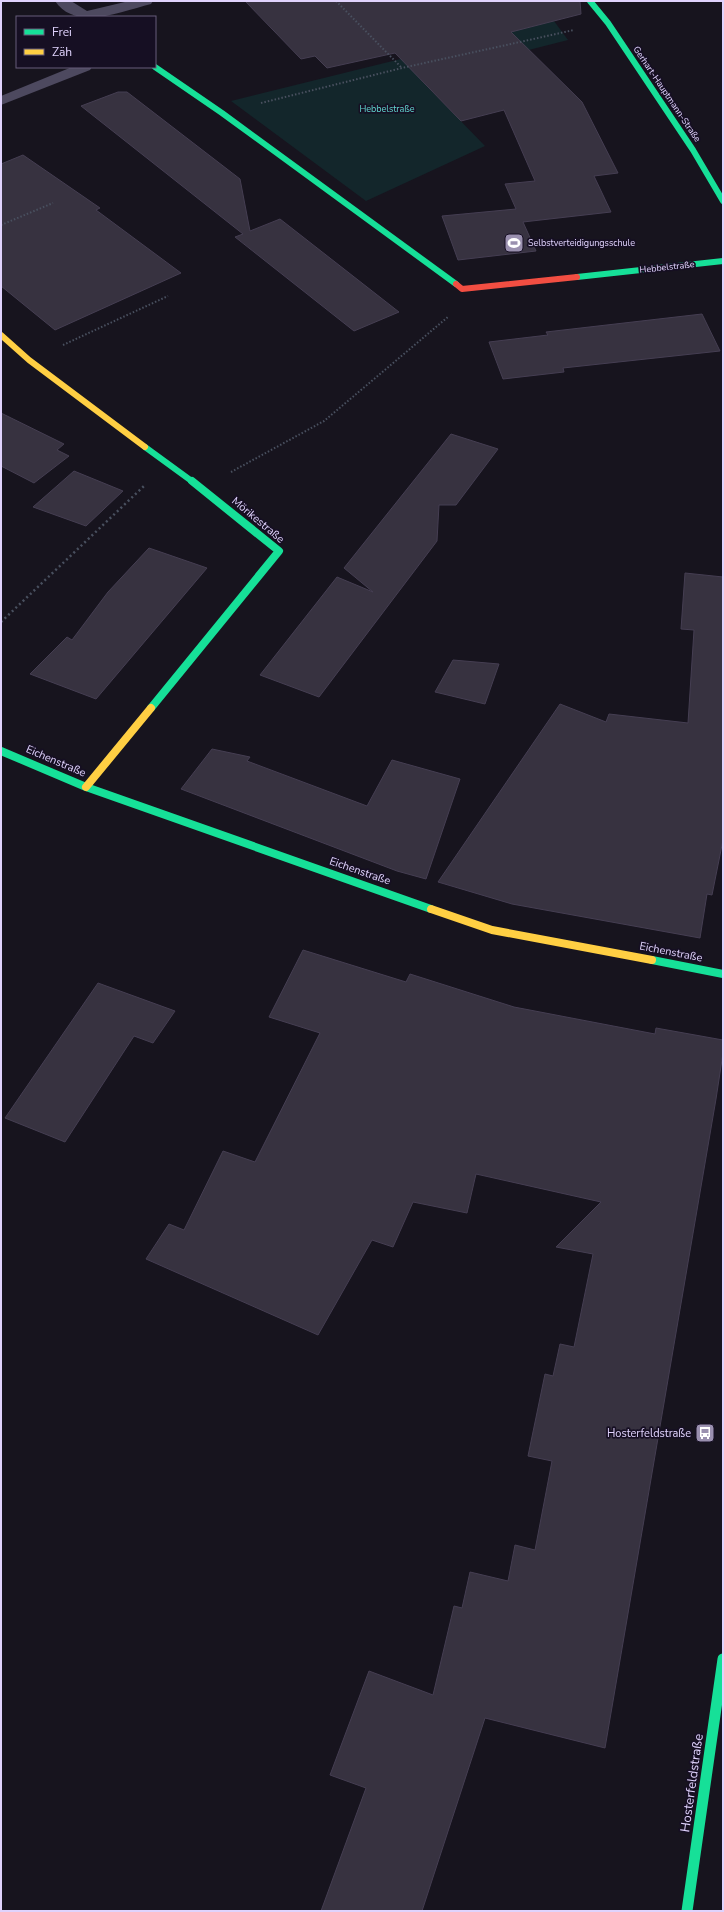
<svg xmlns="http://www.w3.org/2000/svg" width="724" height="1912" font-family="'Nunito Sans',sans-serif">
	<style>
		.green { fill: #13262b }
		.building { fill: #373240; stroke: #453e52 }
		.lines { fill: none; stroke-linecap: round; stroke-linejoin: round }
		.path-far1 { stroke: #49505f; stroke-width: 2; stroke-dasharray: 1.5 2; stroke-linecap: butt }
		.path { stroke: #49505f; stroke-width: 2.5; stroke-dasharray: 2 3; stroke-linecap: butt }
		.street { fill: #4d495f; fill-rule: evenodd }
		.fast-far2 { stroke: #16e098; stroke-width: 6 }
		.fast-far1 { stroke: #16e098; stroke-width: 8 }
		.fast { stroke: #16e098; stroke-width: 11 }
		.slow-far1 { stroke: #ffcf43; stroke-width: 6 }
		.slow { stroke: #ffcf43; stroke-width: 8 }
		.jam { stroke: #f24e42; stroke-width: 6 }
		.labels { text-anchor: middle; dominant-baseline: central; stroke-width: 3.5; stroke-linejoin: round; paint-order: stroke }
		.far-street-label { font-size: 9px; fill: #e0d3fd; stroke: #160f23 }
		.far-park-label { font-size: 9px; fill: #62dad2; stroke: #160f23 }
		.far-poi-label { font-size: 9px; fill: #e0d3fd; stroke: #160f23; text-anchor: start }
		.street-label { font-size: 11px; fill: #e0d3fd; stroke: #160f23 }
		.poi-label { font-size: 11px; fill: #e0d3fd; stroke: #160f23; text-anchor: end }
		.near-street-label { font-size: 13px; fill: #e0d3fd; stroke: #160f23 }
	</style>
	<rect width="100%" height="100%" fill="#17141e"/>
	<polygon class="green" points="554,21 568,40 419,78 485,146 366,201 231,101"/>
	<g class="building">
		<polygon points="245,1 580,1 581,14 511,32 582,102 618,173 594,176 611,212 523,222 536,251 458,260 442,216 516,209 505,184 535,181 504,110 461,121 395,53 327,68 315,56 301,59"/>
		<polygon points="118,92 127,92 240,179 250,231 280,219 399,312 354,331 235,237 243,234 81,106"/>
		<polygon points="23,155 100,208 96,210 181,273 55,330 1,286 1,164"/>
		<polygon points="702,314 720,351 563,368 564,372 503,379 489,342 548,335 546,332"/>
		<polygon points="1,413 64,444 57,450 69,456 34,483 1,466"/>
		<polygon points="451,434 498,449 456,505 439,505 437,541 319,697 260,675 337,577 373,592 344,568"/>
		<polygon points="74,471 123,491 86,526 33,507"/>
		<polygon points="149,548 207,568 96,699 30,674 67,637 72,640 108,592"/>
		<polygon points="685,573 723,577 723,840 712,895 707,894 700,938 512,904 438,882 560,704 606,722 609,714 688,723 694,630 681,629"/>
		<polygon points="453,660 499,664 485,704 435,692"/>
		<polygon points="212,749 250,757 247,761 367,806 392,760 460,779 426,879 397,871 181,789"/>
		<polygon points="303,950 406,982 410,974 514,1007 655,1034 656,1028 723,1040 723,1053 716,1099 605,1748 485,1718 422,1911 321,1911 366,1788 330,1775 369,1671 433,1695 454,1606 462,1608 470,1572 508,1581 515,1545 535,1550 552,1461 528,1456 545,1374 553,1376 560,1344 574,1347 593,1254 556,1247 601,1202 476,1174 467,1213 413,1202 393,1247 372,1240 318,1335 146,1259 169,1224 184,1230 223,1151 255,1162 320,1033 269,1017"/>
		<polygon points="98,983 175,1011 153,1043 134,1036 65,1142 5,1118"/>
	</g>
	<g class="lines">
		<g class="path-far1">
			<polyline points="336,1 402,68"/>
			<polyline points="261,103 402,68 574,30"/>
			<polyline points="1,225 53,203"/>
			<polyline points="63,345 168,296"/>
			<polyline points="231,472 324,421 449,316"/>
		</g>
		<polyline class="path" points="1,622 144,486"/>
		<g class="street">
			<path d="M 55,1 L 71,1 L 87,11 L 129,1 L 153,1 L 151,4 C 122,11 76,32 55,1 Z"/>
			<polygon points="72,67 92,67 90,70 1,105 1,96"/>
		</g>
		<g class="fast-far2">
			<polyline points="590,1 608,23 693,150 723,201"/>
			<polyline points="155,67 222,113 456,284"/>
			<polyline points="577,277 723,261"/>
			<polyline points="145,447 193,482"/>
		</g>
		<g class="fast-far1">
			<polyline points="151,708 279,551 192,481"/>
			<polyline points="1,751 86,787 431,909"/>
			<polyline points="652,960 723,974"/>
		</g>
		<polyline class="fast" points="687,1911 723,1659"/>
		<polyline class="slow-far1" points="1,335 29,360 145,447"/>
		<g class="slow">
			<polyline points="86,787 151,708"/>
			<polyline points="431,909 492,930 652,960"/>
		</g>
		<polyline class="jam" points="456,284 462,289 577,277"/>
	</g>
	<defs>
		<g id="stadium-square" transform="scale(1)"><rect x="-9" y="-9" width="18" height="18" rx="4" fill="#9a90af" stroke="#160f23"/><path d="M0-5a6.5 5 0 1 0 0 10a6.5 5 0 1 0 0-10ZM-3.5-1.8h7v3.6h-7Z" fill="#fff"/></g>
		<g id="bus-square" transform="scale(1)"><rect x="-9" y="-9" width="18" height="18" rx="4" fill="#9a90af" stroke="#160f23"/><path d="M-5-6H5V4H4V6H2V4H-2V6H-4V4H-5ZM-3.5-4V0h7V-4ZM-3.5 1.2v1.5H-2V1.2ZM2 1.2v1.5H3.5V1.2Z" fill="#fff"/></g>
	</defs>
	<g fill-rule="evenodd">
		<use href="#stadium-square" x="514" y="243"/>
		<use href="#bus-square" x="705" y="1433"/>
	</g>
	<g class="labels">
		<g class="far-street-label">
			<text transform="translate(667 94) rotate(56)">Gerhart-Hauptmann-Straße</text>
			<text transform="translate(667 267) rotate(-6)">Hebbelstraße</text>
		</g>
		<g class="far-park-label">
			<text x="387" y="109">Hebbelstraße</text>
		</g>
		<g class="far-poi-label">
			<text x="528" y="243">Selbstverteidigungsschule</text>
		</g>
		<g class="street-label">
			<text transform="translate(258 520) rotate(40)">Mörikestraße</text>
			<text transform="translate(56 761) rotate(23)">Eichenstraße</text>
			<text transform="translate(360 871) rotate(19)">Eichenstraße</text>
			<text transform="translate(671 952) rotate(11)">Eichenstraße</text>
		</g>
		<g class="poi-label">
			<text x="691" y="1433">Hosterfeldstraße</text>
		</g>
		<g class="near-street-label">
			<text transform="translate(692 1783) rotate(-82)">Hosterfeldstraße</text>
		</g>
	</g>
	<rect width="724" height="1912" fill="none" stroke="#e0d3fd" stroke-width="4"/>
	<rect x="16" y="16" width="140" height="52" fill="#160f23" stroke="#675d7a"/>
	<rect x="24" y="29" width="20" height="6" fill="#16e098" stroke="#675d7a"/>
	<text x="52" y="36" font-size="12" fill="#e0d3fd">Frei</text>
	<rect x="24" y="49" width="20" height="6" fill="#ffcf43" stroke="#675d7a"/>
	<text x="52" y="56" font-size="12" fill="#e0d3fd">Zäh</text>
</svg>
